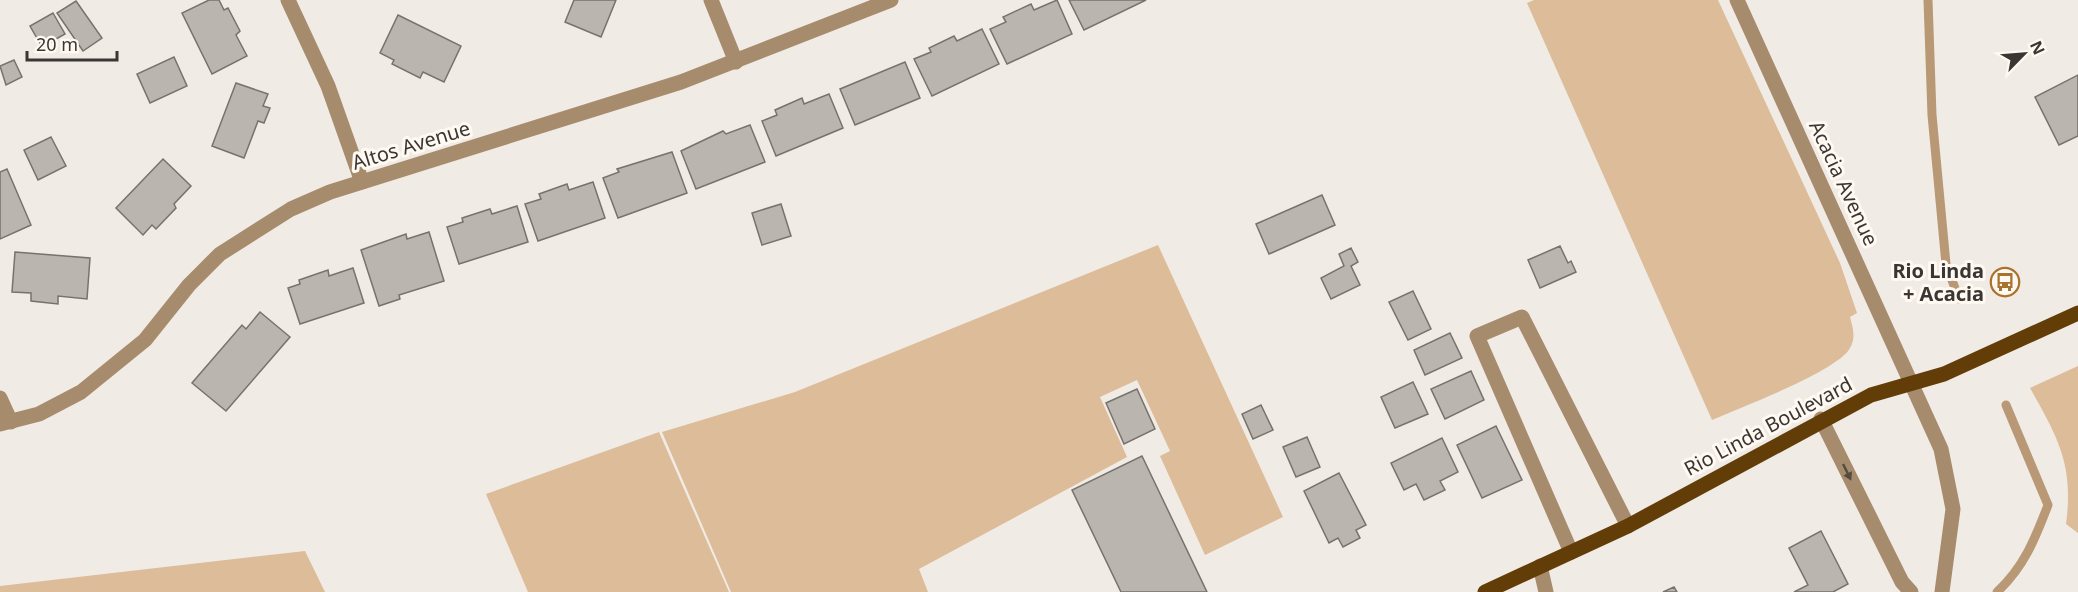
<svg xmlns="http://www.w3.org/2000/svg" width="2078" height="592" font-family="'Noto Sans',sans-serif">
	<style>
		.green { fill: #dcbc99 }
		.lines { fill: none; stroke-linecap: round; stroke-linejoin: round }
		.stream { stroke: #b89875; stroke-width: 9 }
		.building { fill: #bbb5af; stroke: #77726c; stroke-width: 1.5 }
		.minor { stroke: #a78b6d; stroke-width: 15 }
		.major { stroke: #633d07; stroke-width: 15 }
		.oneway { fill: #544b42 }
		.labels { text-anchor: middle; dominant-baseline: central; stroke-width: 6; stroke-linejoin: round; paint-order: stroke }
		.street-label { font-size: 20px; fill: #393634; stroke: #fff9f2 }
		.poi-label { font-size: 20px; font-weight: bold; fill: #393634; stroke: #fff9f2; text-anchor: end }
	</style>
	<rect width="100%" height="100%" fill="#f1ebe5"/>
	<g class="green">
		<path d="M 1534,0 L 1718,0 L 1840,263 L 1857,313 L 1850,317 C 1853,328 1856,338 1850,348 C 1838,371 1739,408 1712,420 L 1527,3 Z"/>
		<polygon points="1158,245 1283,517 1205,555 1160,456 1170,451 1137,380 1100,397 1127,457 919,569 928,592 731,592 662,432 795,392"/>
		<path d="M 2078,366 L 2078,533 L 2066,524 C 2074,465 2058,438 2030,388 Z"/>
		<polygon points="659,432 729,592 528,592 486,494"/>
		<polygon points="305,551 325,592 0,592 0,586"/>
	</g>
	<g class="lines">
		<g class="stream">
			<polyline points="1928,0 1932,115 1946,264 1959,299"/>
			<path d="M 1997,592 C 2024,567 2035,539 2048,505 L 2006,405"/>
		</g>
	</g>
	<g class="building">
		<polygon points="209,0 219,0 224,10 228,8 240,31 236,35 247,56 212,74 182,13"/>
		<polygon points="574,0 616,0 601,37 565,22"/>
		<polygon points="1057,0 1072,34 1007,64 990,29 1006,22 1003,17 1031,4 1034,10"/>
		<polygon points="1069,0 1146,0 1084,30"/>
		<polygon points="76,1 102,38 83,51 57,13"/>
		<polygon points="53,13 65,34 42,47 30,26"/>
		<polygon points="398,15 461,46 444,82 423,72 420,78 392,64 394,60 380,53"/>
		<polygon points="982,29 999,64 932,96 914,59 931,52 929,48 954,36 957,41"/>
		<polygon points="174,57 187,86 150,103 137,74"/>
		<polygon points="14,60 22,77 6,85 0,66"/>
		<polygon points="905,62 920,98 855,125 840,89"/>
		<polygon points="2078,75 2078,136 2059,145 2035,97"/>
		<polygon points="236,83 268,94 263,106 270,108 264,123 258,121 244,158 212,146"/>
		<polygon points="829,94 843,128 776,156 762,121 777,115 775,110 802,98 804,104"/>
		<polygon points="750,125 765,162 696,189 681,151 723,131 726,134"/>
		<polygon points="51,137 66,166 38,180 24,150"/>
		<polygon points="672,152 687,193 618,218 603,178 619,172 617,169"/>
		<polygon points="163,159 191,186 174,204 176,208 156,229 152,225 143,235 116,208"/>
		<polygon points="7,169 31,225 0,239 0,172"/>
		<polygon points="593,182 605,218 538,241 525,204 541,199 539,194 567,184 569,190"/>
		<polygon points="1322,195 1335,225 1269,254 1256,224"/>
		<polygon points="781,204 791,236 762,245 752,213"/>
		<polygon points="517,206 528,242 459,264 447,227 463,222 462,218 490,209 492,214"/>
		<polygon points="429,232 444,281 399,295 400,299 379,306 361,250 406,234 407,239"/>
		<polygon points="1560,246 1568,263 1571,261 1576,272 1540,288 1528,260"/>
		<polygon points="1351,248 1358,262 1351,266 1360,285 1331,299 1321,278 1344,266 1339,254"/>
		<polygon points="15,252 90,258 87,299 58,296 58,304 31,301 31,293 12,292"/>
		<polygon points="353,268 364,303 300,324 288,288 300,284 299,280 328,270 329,276"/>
		<polygon points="1413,291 1431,329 1408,340 1389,302"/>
		<polygon points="260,312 290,337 226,411 192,383 242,325 246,329"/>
		<polygon points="1450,333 1462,358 1425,375 1414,350"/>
		<polygon points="1471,371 1484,400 1445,419 1431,389"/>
		<polygon points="1413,382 1428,414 1395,428 1381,397"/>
		<polygon points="1137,389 1155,429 1124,444 1106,403"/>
		<polygon points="1261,405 1273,430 1253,439 1242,414"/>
		<polygon points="1496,426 1522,480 1482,498 1457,445"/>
		<polygon points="1307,437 1320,467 1296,477 1283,447"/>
		<polygon points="1442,438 1458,472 1440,481 1445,490 1424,500 1416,484 1404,490 1391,463"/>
		<polygon points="1142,456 1207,592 1121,592 1072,490"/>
		<polygon points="1339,473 1366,525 1356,530 1360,538 1343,547 1338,538 1329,543 1304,491"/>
		<polygon points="1821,531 1848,584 1833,592 1794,592 1808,585 1789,548"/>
		<polygon points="1674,587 1677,592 1663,592"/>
	</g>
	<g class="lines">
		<g class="minor">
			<polyline points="288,0 328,86 362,182"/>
			<polyline points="711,0 736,62"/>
			<polyline points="1737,0 1941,449 1953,509 1942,592"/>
			<polyline points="0,398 11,422"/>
			<polyline points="1821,419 1902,582 1911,592"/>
			<polyline points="0,424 39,414 81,392 145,340 189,285 220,254 291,209 330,192 681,82 891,0"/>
			<polyline points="1571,552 1477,336 1522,317 1628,526"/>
			<polyline points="1540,566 1546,592"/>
		</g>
		<polyline class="major" points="1485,592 1628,526 1871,395 1944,374 2078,313"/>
	</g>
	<defs><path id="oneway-solid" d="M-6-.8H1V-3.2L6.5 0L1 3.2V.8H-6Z" transform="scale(1.5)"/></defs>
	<use class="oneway" href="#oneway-solid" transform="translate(1847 472) rotate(64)"/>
	<defs>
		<g id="bus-ring" transform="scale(1.5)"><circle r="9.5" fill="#fff9f2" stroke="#a9722e" stroke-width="1.5"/><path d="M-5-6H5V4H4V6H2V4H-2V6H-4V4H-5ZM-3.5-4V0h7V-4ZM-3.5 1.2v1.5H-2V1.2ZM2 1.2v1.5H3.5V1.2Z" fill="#a9722e"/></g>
	</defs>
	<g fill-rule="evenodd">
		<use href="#bus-ring" x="2005" y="282"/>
	</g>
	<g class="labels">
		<g class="street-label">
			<text transform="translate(411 145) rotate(-17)">Altos Avenue</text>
			<text transform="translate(1844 183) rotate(65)">Acacia Avenue</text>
			<text transform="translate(1768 426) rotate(-28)">Rio Linda Boulevard</text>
		</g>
		<g class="poi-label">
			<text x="1984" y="270">Rio Linda<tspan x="1984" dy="23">+ Acacia</tspan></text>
		</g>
	</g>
	<g transform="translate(2024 54) rotate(65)" stroke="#fff9f2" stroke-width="4.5" paint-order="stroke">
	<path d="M0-4.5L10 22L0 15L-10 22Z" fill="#393634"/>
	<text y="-9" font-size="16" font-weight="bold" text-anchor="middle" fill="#393634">N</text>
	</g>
	<path d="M27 51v9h90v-9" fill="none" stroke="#393634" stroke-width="3"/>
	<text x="36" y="51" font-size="18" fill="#393634" stroke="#fff9f2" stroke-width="4.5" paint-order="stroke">20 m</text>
</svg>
